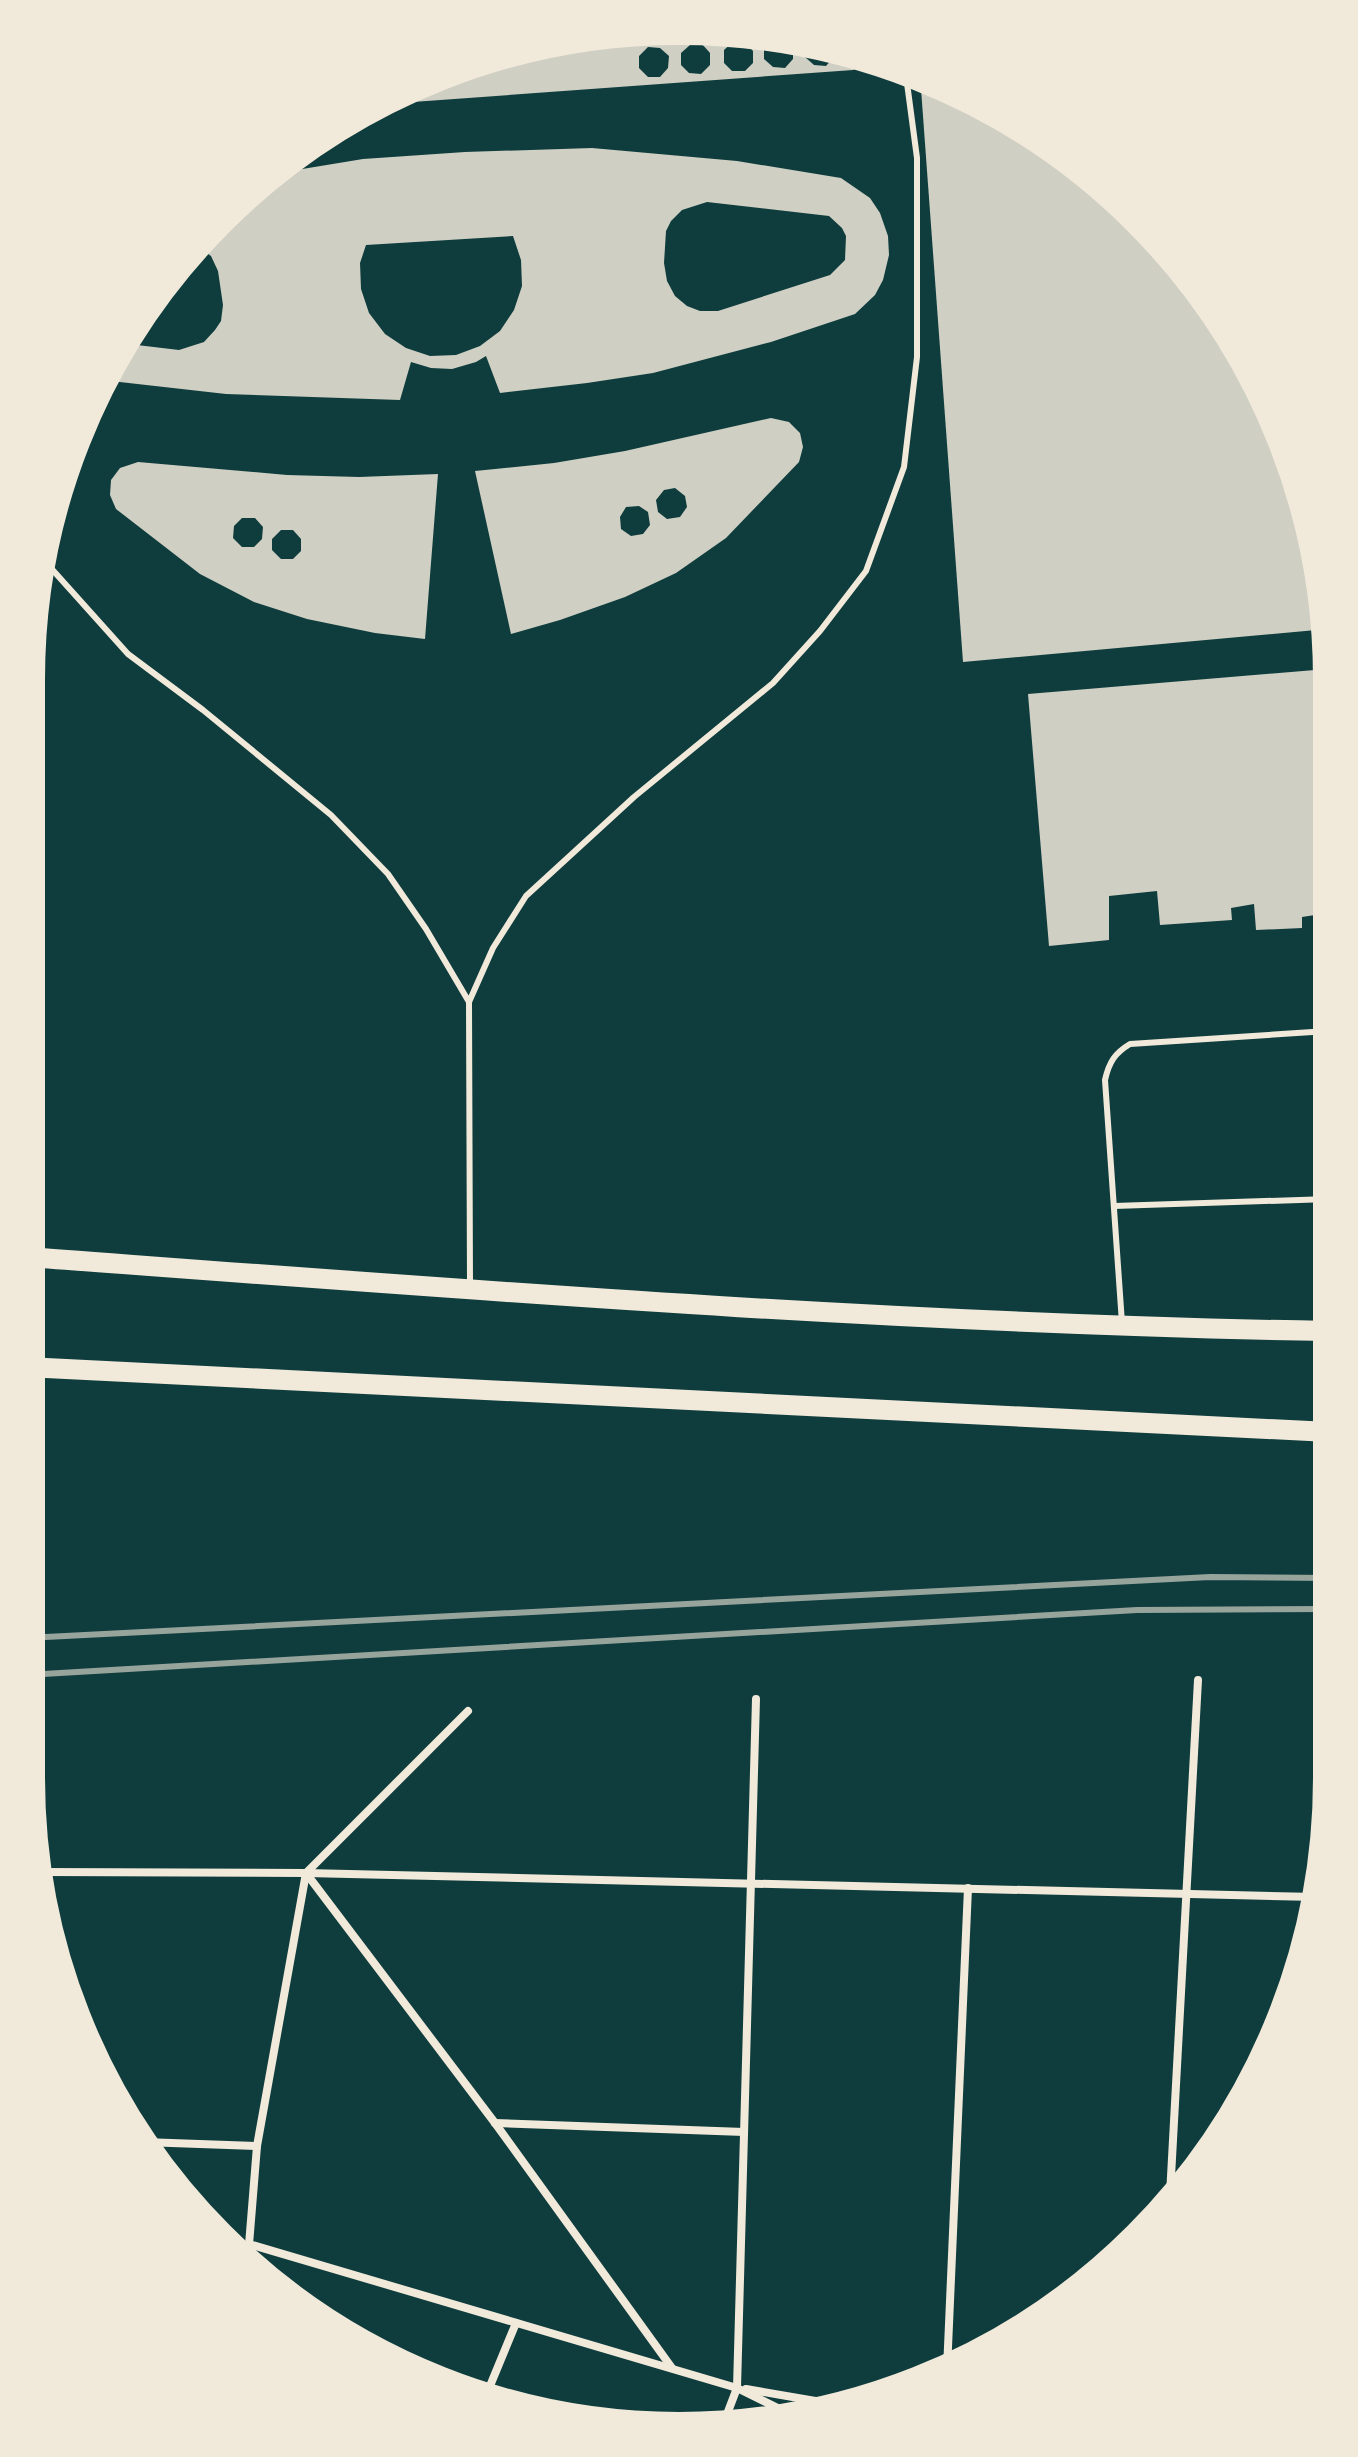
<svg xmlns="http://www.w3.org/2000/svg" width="1358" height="2457" font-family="Merriweather,serif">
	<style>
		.building { fill: #cfcfc3; fill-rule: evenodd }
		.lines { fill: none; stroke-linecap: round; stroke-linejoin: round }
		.service { stroke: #f1e9da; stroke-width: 6 }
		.minor { stroke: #f1e9da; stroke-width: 8 }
		.primary { stroke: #f1e9da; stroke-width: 20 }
		.rail { stroke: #97a49c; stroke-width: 6 }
		.rim { fill: none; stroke: #f1e9da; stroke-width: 10 }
	</style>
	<rect width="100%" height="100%" fill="#0f3d3e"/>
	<g class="building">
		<path d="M 637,27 L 765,32 L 809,42 L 806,45 L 805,57 L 814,65 L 826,66 L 834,57 L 835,48 L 871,57 L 864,65 L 853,70 L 371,105 L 391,93 L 510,48 ZM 785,38 L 793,47 L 793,59 L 785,68 L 773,67 L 764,59 L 764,47 L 773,39 ZM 733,42 L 745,42 L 753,51 L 753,63 L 745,71 L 732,71 L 724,63 L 724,50 ZM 702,44 L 710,53 L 710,65 L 701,74 L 689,73 L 681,65 L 681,53 L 690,45 ZM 648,47 L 660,48 L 669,56 L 668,68 L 660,77 L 648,77 L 639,68 L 639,56 Z"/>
		<polygon points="920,75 1006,114 1140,217 1222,317 1297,469 1326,594 1327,629 963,662"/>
		<path d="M 592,148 L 737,161 L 841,178 L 870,198 L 880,213 L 888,236 L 889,255 L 883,280 L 875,295 L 855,314 L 771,342 L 653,373 L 587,383 L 500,393 L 486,356 L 476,362 L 452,369 L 431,368 L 411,362 L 400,400 L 226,394 L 102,380 L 120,343 L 179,350 L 204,342 L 215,330 L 221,321 L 223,305 L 218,271 L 211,256 L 193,243 L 266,175 L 363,159 L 465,152 ZM 707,202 L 829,216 L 842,228 L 846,236 L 845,260 L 830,275 L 718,311 L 700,311 L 687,306 L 675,296 L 667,281 L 664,263 L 666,231 L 671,221 L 682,210 ZM 513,236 L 521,260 L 522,286 L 514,310 L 500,331 L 480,346 L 456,355 L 430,356 L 406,348 L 385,334 L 369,313 L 361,289 L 360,263 L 366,245 Z"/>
		<path d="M 771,418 L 789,422 L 800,433 L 803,447 L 799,462 L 726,538 L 676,573 L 625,597 L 560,620 L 511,634 L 475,471 L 554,463 L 625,451 ZM 675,488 L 685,496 L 687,507 L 680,517 L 667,519 L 658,512 L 656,500 L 664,490 ZM 639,506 L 648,512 L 650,525 L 643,534 L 631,536 L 621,529 L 620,517 L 626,507 Z"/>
		<path d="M 138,462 L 287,475 L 359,477 L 438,474 L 425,639 L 375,633 L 307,619 L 254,602 L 200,574 L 116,509 L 110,495 L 111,480 L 120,468 ZM 242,518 L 255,518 L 263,527 L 262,539 L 254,547 L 242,547 L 233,538 L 234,526 ZM 281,530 L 293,530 L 301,539 L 301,551 L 293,559 L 281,559 L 272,550 L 272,539 Z"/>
		<polygon points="1327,669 1328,913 1302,917 1302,928 1256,930 1254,904 1231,908 1232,920 1160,925 1157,891 1109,896 1109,940 1049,946 1028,694"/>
	</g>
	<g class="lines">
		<g class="service">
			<polyline points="41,557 128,654 203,710 331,815 388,874 426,929 469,1002 493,948 526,896 634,797 773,683 820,631 866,571 904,467 917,357 917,158 905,68"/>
			<polyline points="469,1002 470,1286"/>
			<polyline points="1114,1206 1329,1199"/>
			<path d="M 1122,1323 L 1105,1080 C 1109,1062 1115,1053 1130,1044 L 1328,1031"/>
		</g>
		<g class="minor">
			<polyline points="41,1872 306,1873 1316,1897"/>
			<polyline points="306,1873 495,2123 672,2368"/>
			<polyline points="495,2123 744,2132"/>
			<polyline points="143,2142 257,2146"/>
			<polyline points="1170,2195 1198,1680"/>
			<polyline points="249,2244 737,2388 790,2414"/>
			<polyline points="248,2257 257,2146 306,1873 468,1711"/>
			<polyline points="947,2370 968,1888"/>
			<polyline points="746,2389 833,2404"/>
			<polyline points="485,2398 516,2323"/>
			<polyline points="721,2430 737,2388 756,1699"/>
		</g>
		<g class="primary">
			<path d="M 27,1257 C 460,1289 894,1324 1329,1331"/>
			<polyline points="26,1367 1329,1432"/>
		</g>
		<g class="rail">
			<polyline points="26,1638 1210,1577 1330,1578"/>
			<polyline points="26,1675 1137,1610 1330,1609"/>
		</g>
	</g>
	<path d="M0 0H1358V2457H0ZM679 40H679A639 639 0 0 1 1318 679V1778A639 639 0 0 1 679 2417H679A639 639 0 0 1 40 1778V679A639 639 0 0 1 679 40Z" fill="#f1e9da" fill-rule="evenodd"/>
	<path class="rim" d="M679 40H679A639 639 0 0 1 1318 679V1778A639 639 0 0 1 679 2417H679A639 639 0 0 1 40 1778V679A639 639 0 0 1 679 40Z"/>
</svg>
